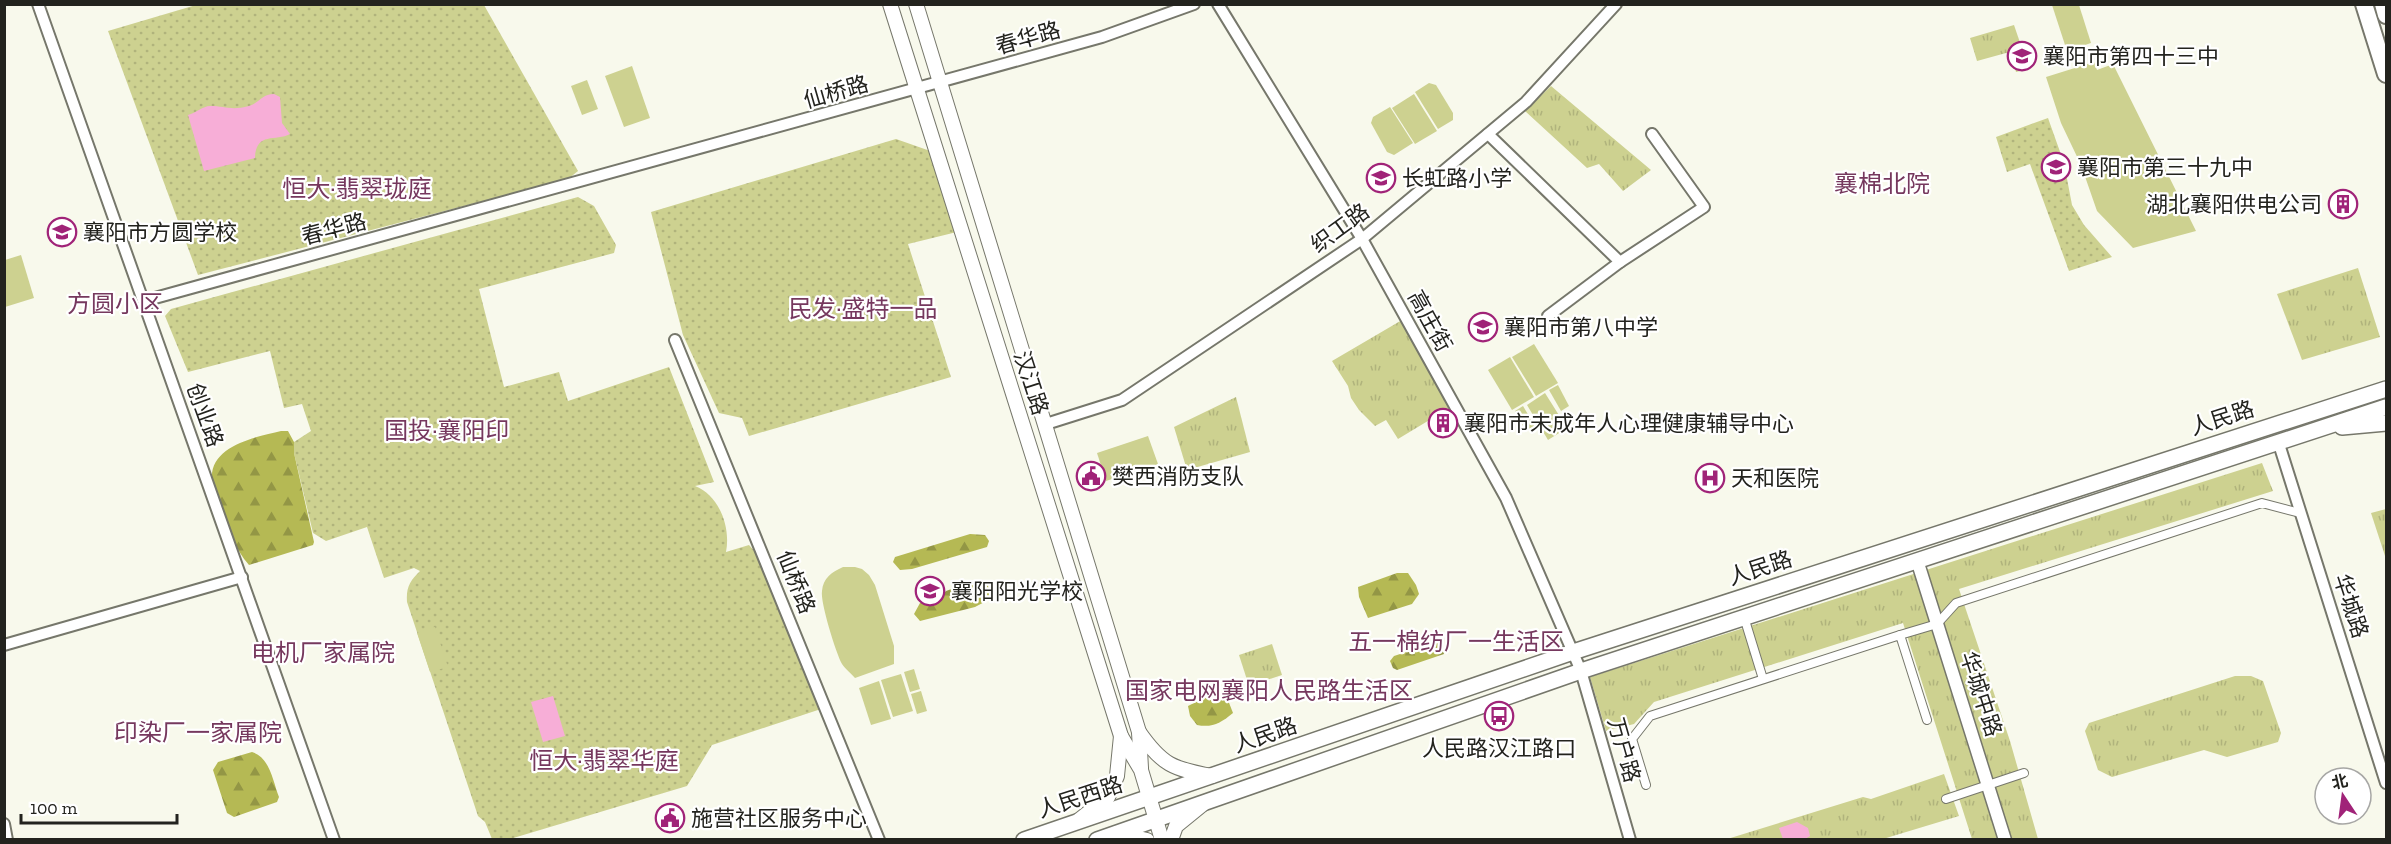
<svg xmlns="http://www.w3.org/2000/svg" width="2391" height="844" font-family="'Zilla Slab','Noto Sans SC',serif">
	<style>
		.grass { fill: url(#grass-dots) }
		.forest { fill: url(#forest-firs) }
		.park { fill: url(#park-tufts) }
		.garden { fill: #cdd190 }
		.water { fill: #f7aed7 }
		.lines { fill: none; stroke-linecap: round; stroke-linejoin: round }
		.pedestrian-casing { stroke: #76776b; stroke-width: 10 }
		.minor-casing { stroke: #76776b; stroke-width: 14 }
		.tertiary-casing { stroke: #76776b; stroke-width: 15 }
		.secondary-casing { stroke: #76776b; stroke-width: 16 }
		.primary-casing { stroke: #76776b; stroke-width: 18 }
		.trunk-casing { stroke: #76776b; stroke-width: 20 }
		.pedestrian { stroke: #fff; stroke-width: 8 }
		.minor { stroke: #fff; stroke-width: 10 }
		.tertiary { stroke: #fff; stroke-width: 12 }
		.secondary { stroke: #fff; stroke-width: 14 }
		.primary { stroke: #fff; stroke-width: 15 }
		.trunk { stroke: #fff; stroke-width: 16 }
		.labels { text-anchor: middle; dominant-baseline: central; stroke-width: 4.5; stroke-linejoin: round; paint-order: stroke }
		.street-label { font-size: 22px; fill: #23231e; stroke: #fff }
		.poi-label { font-size: 22px; fill: #23231e; stroke: #fff; text-anchor: start }
		.neighbourhood-label { font-size: 24px; fill: #76385e; stroke: #fff }
	</style>
	<defs>
		<pattern id="grass-dots" width="8" height="8" patternUnits="userSpaceOnUse" patternTransform="scale(1.5)"><rect width="8" height="8" fill="#cdd190"/><path d="M2 2h.1M6 6h.1" fill="none" stroke="#b0b37c" stroke-width="1.8" stroke-linecap="round"/></pattern>
		<pattern id="forest-firs" width="22" height="20" patternUnits="userSpaceOnUse" patternTransform="scale(1.5)"><rect width="22" height="20" fill="#b5b954"/><path d="M5 1l3.5 6h-7zM16 11l3.5 6h-7z" fill="#939645"/></pattern>
		<pattern id="park-tufts" width="24" height="20" patternUnits="userSpaceOnUse" patternTransform="scale(1.5)"><rect width="24" height="20" fill="#cdd190"/><path d="M3 7l-1-3M5 7V3M7 7l1-3M15 17l-1-3M17 17v-4M19 17l1-3" fill="none" stroke="#b0b37c"/></pattern>
	</defs>
	<rect width="100%" height="100%" fill="#f8f9ec"/>
	<g class="grass">
		<polygon points="196,5 484,5 578,171 568,179 198,275 108,31"/>
		<polygon points="2048,118 2064,163 2072,205 2084,225 2112,257 2069,271 2030,164 2007,172 1996,137"/>
		<polygon points="896,139 936,153 961,231 908,244 951,377 749,436 742,418 719,413 683,335 651,212"/>
		<path d="M 578,197 L 594,206 L 616,245 L 614,253 L 479,289 L 504,387 L 559,372 L 568,401 L 669,367 L 714,482 L 695,486 C 719,495 731,527 726,552 L 749,545 L 758,555 L 821,709 L 712,745 L 687,786 L 510,839 L 492,839 L 485,822 L 478,816 L 407,602 C 406,587 410,581 420,571 L 414,568 L 384,578 L 367,527 L 326,541 L 313,533 L 294,453 L 294,442 L 311,431 L 302,404 L 284,408 L 270,351 L 188,372 L 165,316 L 171,309 Z"/>
	</g>
	<g class="forest">
		<path d="M 281,431 L 288,431 L 294,442 L 294,453 L 314,542 L 313,545 L 249,565 C 235,549 230,531 222,511 C 219,503 215,494 213,485 C 204,447 255,437 281,431 Z"/>
		<polygon points="970,534 985,535 989,541 987,547 912,569 900,570 893,562 895,557"/>
		<polygon points="1397,573 1408,573 1416,585 1419,594 1412,604 1368,618 1359,597 1358,587"/>
		<polygon points="976,580 987,583 992,598 975,607 920,621 914,614 920,603 939,599 946,591"/>
		<polygon points="1440,641 1444,654 1397,670 1393,668 1390,661 1394,656"/>
		<path d="M 1214,693 L 1226,695 L 1233,713 C 1221,723 1212,728 1197,725 L 1190,716 L 1188,706 Z"/>
		<path d="M 252,752 C 270,757 273,782 279,797 L 277,802 L 234,817 L 227,813 L 213,770 L 218,762 Z"/>
	</g>
	<g class="park">
		<polygon points="2014,25 2029,69 2016,72 2011,54 2006,53 1977,61 1970,38"/>
		<polygon points="1551,86 1651,170 1623,191 1599,164 1587,168 1525,111"/>
		<polygon points="2358,268 2380,337 2302,360 2277,294"/>
		<polygon points="1402,320 1451,407 1398,439 1386,420 1375,426 1359,410 1351,398 1348,386 1332,361"/>
		<polygon points="1236,397 1250,452 1187,470 1174,427"/>
		<polygon points="2262,463 2273,491 1959,589 2010,741 2038,839 1972,839 1903,623 1654,702 1634,724 1606,731 1590,677"/>
		<polygon points="2386,509 2386,559 2371,513"/>
		<polygon points="1272,644 1282,675 1249,686 1239,655"/>
		<polygon points="2235,676 2251,676 2263,681 2281,733 2278,742 2227,757 2204,750 2112,777 2098,770 2085,731 2089,723"/>
		<polygon points="1944,774 1959,816 1883,839 1724,840 1863,797 1871,799"/>
	</g>
	<g class="garden">
		<polygon points="2052,5 2079,5 2091,43 2067,51"/>
		<polygon points="2094,62 2097,70 2113,64 2196,231 2133,248 2097,211 2081,165 2061,123 2046,77"/>
		<polygon points="632,66 650,118 624,127 605,76"/>
		<polygon points="587,80 598,109 582,115 571,86"/>
		<polygon points="1429,83 1436,85 1453,113 1453,120 1438,129 1415,92"/>
		<polygon points="1414,94 1437,131 1415,144 1392,108"/>
		<polygon points="1390,107 1413,143 1394,155 1387,152 1371,123 1373,117"/>
		<polygon points="21,255 34,298 5,307 5,260"/>
		<polygon points="1534,344 1558,383 1536,396 1512,357"/>
		<polygon points="1510,357 1534,397 1512,410 1488,370"/>
		<polygon points="1558,385 1569,406 1561,411 1549,390"/>
		<polygon points="1545,393 1567,428 1548,440 1527,405"/>
		<polygon points="1523,406 1535,426 1526,431 1515,411"/>
		<polygon points="1148,436 1158,464 1106,481 1097,453"/>
		<path d="M 843,567 L 855,567 L 862,569 L 869,575 L 875,585 L 894,646 L 894,664 L 855,678 C 851,673 845,669 842,664 C 836,653 820,602 822,591 C 823,578 832,572 843,567 Z"/>
		<polygon points="435,627 448,667 430,672 417,633"/>
		<polygon points="914,669 920,689 910,692 904,672"/>
		<polygon points="901,674 913,711 893,717 881,680"/>
		<polygon points="879,681 891,719 871,725 859,688"/>
		<polygon points="921,691 927,711 917,714 911,694"/>
	</g>
	<g class="water">
		<path d="M 274,94 L 280,97 L 282,123 L 290,134 C 276,142 256,131 255,158 L 204,171 L 188,115 C 196,113 203,106 210,106 C 225,106 231,111 249,106 C 259,103 262,94 274,94 Z"/>
		<polygon points="553,696 565,736 543,742 531,702"/>
		<polygon points="1797,822 1808,828 1810,836 1805,839 1783,839 1779,828"/>
	</g>
	<g class="lines">
		<g class="pedestrian-casing">
			<g id="pedestrian">
				<polyline points="1744,617 1763,679"/>
				<polyline points="1900,635 1937,624 1956,603 2262,503 2300,513"/>
				<polyline points="1646,785 1632,739 1650,716 1900,635 1927,720"/>
				<polyline points="1946,799 2024,773"/>
			</g>
		</g>
		<g class="minor-casing">
			<g id="minor">
				<polyline points="38,4 334,840"/>
				<polyline points="1218,4 1362,239 1506,498 1581,671 1630,840"/>
				<polyline points="1488,134 1620,262 1704,207 1652,134"/>
				<polyline points="144,301 1102,37 1194,4"/>
				<polyline points="1548,316 1620,262"/>
				<polyline points="675,340 879,840"/>
				<polyline points="1046,424 1122,400 1362,239 1526,102 1616,4"/>
				<polyline points="2278,441 2386,783"/>
				<polyline points="4,645 242,577"/>
				<polyline points="4,824 7,840"/>
			</g>
		</g>
		<g class="tertiary-casing">
			<polyline id="tertiary" points="1917,560 2005,840"/>
		</g>
		<g class="secondary-casing">
			<g id="secondary">
				<polyline points="890,4 1121,736 1141,770 1162,840"/>
				<polyline points="916,4 1139,732 1141,768"/>
				<path d="M 1139,732 C 1162,765 1173,769 1212,776"/>
				<polyline points="1079,820 1108,797 1117,776 1121,736"/>
				<polyline points="1117,833 1147,840"/>
				<polyline points="1171,840 1176,826 1203,804"/>
			</g>
		</g>
		<g class="primary-casing">
			<g id="primary">
				<polyline points="2342,427 2386,423"/>
				<polyline points="1024,840 1573,652 2386,389"/>
				<polyline points="1097,840 1581,671 2386,407"/>
			</g>
		</g>
		<g class="trunk-casing">
			<g id="trunk">
				<polyline points="2364,4 2386,74"/>
				<polyline points="2383,4 2386,15"/>
			</g>
		</g>
		<use href="#pedestrian" class="pedestrian"/>
		<use href="#minor" class="minor"/>
		<use href="#tertiary" class="tertiary"/>
		<use href="#secondary" class="secondary"/>
		<use href="#primary" class="primary"/>
		<use href="#trunk" class="trunk"/>
	</g>
	<defs>
		<g id="school-ring" transform="scale(1.5)"><circle r="9.5" fill="#fff" stroke="#a02378" stroke-width="1.5"/><path d="M0-5L7-2L0 1L-7-2ZM-4 1L0 2.5L4 1V4Q0 6-4 4Z" fill="#a02378"/></g>
		<g id="university-ring" transform="scale(1.5)"><circle r="9.5" fill="#fff" stroke="#a02378" stroke-width="1.5"/><path d="M0-5L7-2L0 1L-7-2ZM-4 1L0 2.5L4 1V4Q0 6-4 4Z" fill="#a02378"/></g>
		<g id="building-ring" transform="scale(1.5)"><circle r="9.5" fill="#fff" stroke="#a02378" stroke-width="1.5"/><path d="M-4-6H4V6H1V3H-1V6H-4ZM-2.5-4.3h1.7v1.8h-1.7ZM.8-4.3h1.7v1.8H.8ZM-2.5-1h1.7V.8h-1.7ZM.8-1h1.7V.8H.8Z" fill="#a02378"/></g>
		<g id="civic-ring" transform="scale(1.5)"><circle r="9.5" fill="#fff" stroke="#a02378" stroke-width="1.5"/><path d="M-.6-6.5H3V-4.5H.6V-3L4-1V1h2V6H-6V1h2V-1L-.6-3ZM-1.2 2.5V6h2.4V2.5Z" fill="#a02378"/></g>
		<g id="hospital-ring" transform="scale(1.5)"><circle r="9.5" fill="#fff" stroke="#a02378" stroke-width="1.5"/><path d="M-5-5h3v3.5h4V-5h3V5h-3V1.5h-4V5h-3Z" fill="#a02378"/></g>
		<g id="bus-ring" transform="scale(1.5)"><circle r="9.5" fill="#fff" stroke="#a02378" stroke-width="1.5"/><path d="M-5-6H5V4H4V6H2V4H-2V6H-4V4H-5ZM-3.5-4V0h7V-4ZM-3.5 1.2v1.5H-2V1.2ZM2 1.2v1.5H3.5V1.2Z" fill="#a02378"/></g>
	</defs>
	<g fill-rule="evenodd">
		<use href="#school-ring" x="2022" y="56"/>
		<use href="#school-ring" x="2056" y="167"/>
		<use href="#university-ring" x="1381" y="178"/>
		<use href="#building-ring" x="2343" y="204"/>
		<use href="#school-ring" x="62" y="232"/>
		<use href="#school-ring" x="1483" y="327"/>
		<use href="#building-ring" x="1443" y="423"/>
		<use href="#civic-ring" x="1091" y="476"/>
		<use href="#hospital-ring" x="1710" y="478"/>
		<use href="#school-ring" x="930" y="591"/>
		<use href="#bus-ring" x="1499" y="716"/>
		<use href="#civic-ring" x="670" y="818"/>
	</g>
	<g class="labels">
		<g class="street-label">
			<text transform="translate(1028 38) rotate(-16)">春华路</text>
			<text transform="translate(836 92) rotate(-16)">仙桥路</text>
			<text transform="translate(1340 228) rotate(-36)">织工路</text>
			<text transform="translate(334 229) rotate(-15)">春华路</text>
			<text transform="translate(1430 321) rotate(61)">高庄街</text>
			<text transform="translate(1031 383) rotate(72)">汉江路</text>
			<text transform="translate(205 415) rotate(70)">创业路</text>
			<text transform="translate(2222 418) rotate(-18)">人民路</text>
			<text transform="translate(1760 568) rotate(-18)">人民路</text>
			<text transform="translate(796 582) rotate(68)">仙桥路</text>
			<text transform="translate(2351 606) rotate(72)">华城路</text>
			<text transform="translate(1981 694) rotate(72)">华城中路</text>
			<text transform="translate(1265 735) rotate(-19)">人民路</text>
			<text transform="translate(1624 750) rotate(74)">万户路</text>
			<text transform="translate(1080 797) rotate(-18)">人民西路</text>
		</g>
		<g class="poi-label">
			<text x="2043" y="56">襄阳市第四十三中</text>
			<text x="2077" y="167">襄阳市第三十九中</text>
			<text x="1402" y="178">长虹路小学</text>
			<text x="2322" y="204" text-anchor="end">湖北襄阳供电公司</text>
			<text x="83" y="232">襄阳市方圆学校</text>
			<text x="1504" y="327">襄阳市第八中学</text>
			<text x="1464" y="423">襄阳市未成年人心理健康辅导中心</text>
			<text x="1112" y="476">樊西消防支队</text>
			<text x="1731" y="478">天和医院</text>
			<text x="951" y="591">襄阳阳光学校</text>
			<text x="1499" y="748" text-anchor="middle">人民路汉江路口</text>
			<text x="691" y="818">施营社区服务中心</text>
		</g>
		<g class="neighbourhood-label">
			<text x="1882" y="183">襄棉北院</text>
			<text x="357" y="188">恒大·翡翠珑庭</text>
			<text x="115" y="303">方圆小区</text>
			<text x="863" y="308">民发·盛特一品</text>
			<text x="447" y="430">国投·襄阳印</text>
			<text x="1456" y="641">五一棉纺厂一生活区</text>
			<text x="323" y="652">电机厂家属院</text>
			<text x="1269" y="690">国家电网襄阳人民路生活区</text>
			<text x="198" y="732">印染厂一家属院</text>
			<text x="604" y="760">恒大·翡翠华庭</text>
		</g>
	</g>
	<rect width="2391" height="844" fill="none" stroke="#23231e" stroke-width="12"/>
	<g transform="translate(2343 796) rotate(347)"><circle r="28" fill="#ffffff" stroke="#a7a7a5" stroke-width="1.5"/>
	<path d="M0-4.5L10 22L0 15L-10 22Z" fill="#a02378"/>
	<text y="-9" font-size="16" font-weight="bold" text-anchor="middle" fill="#23231e">北</text>
	</g>
	<path d="M21 814v9h156v-9" fill="none" stroke="#23231e" stroke-width="3"/>
	<text x="30" y="814" font-size="18" fill="#23231e" stroke="#ffffff" stroke-width="4.5" paint-order="stroke">100 m</text>
</svg>
